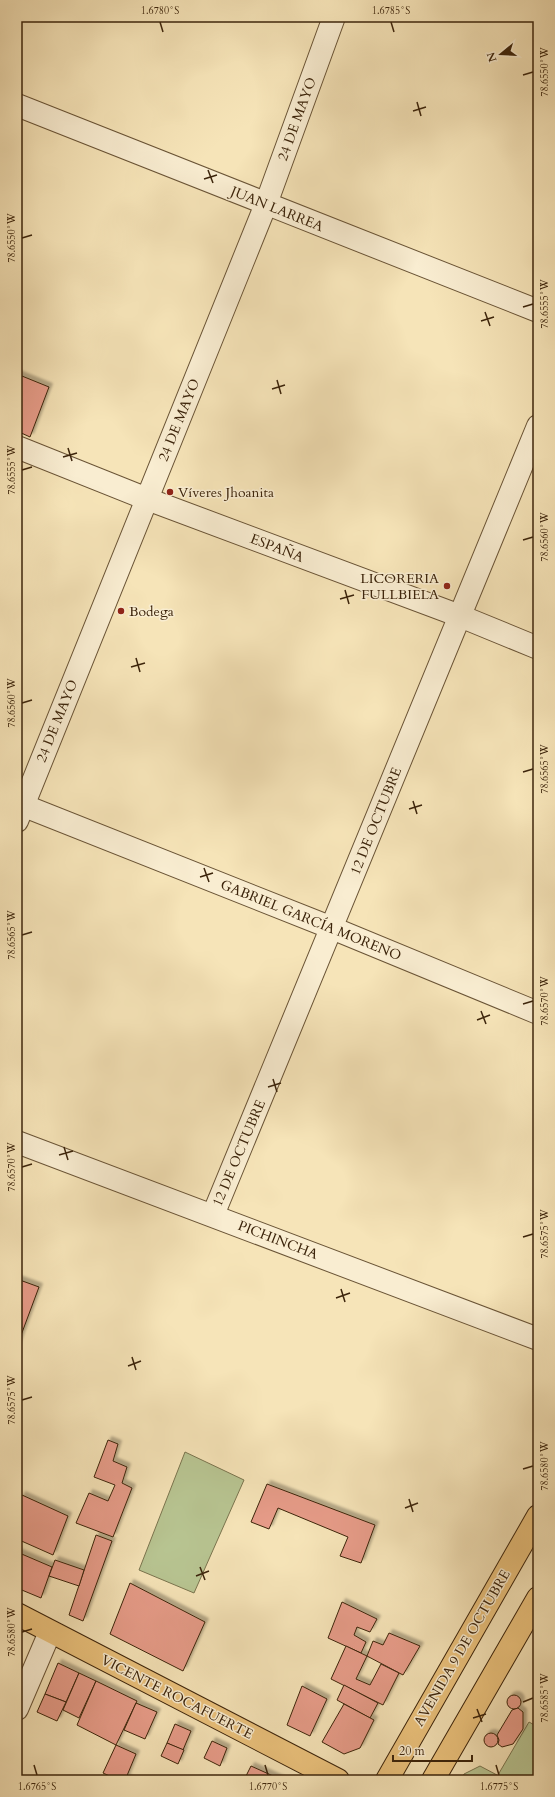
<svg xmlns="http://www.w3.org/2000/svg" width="555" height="1797" font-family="Cardo,serif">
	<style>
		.green { fill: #b8c592; stroke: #7a744e }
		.building { fill: #e79c89; stroke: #3c240b; filter: url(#shadow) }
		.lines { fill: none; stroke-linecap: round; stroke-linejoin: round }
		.minor-casing { stroke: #6a5436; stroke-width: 24 }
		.major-casing { stroke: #3c240b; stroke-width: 24 }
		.minor { stroke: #f9edd1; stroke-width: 22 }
		.major { stroke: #ebc27c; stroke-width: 22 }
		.ticks { fill: none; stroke: #3c240b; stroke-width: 1.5 }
		.poi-dot { fill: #8f2418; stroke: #f9edd1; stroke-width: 1.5 }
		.labels { text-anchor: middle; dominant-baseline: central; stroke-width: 3; stroke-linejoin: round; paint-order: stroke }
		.street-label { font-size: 14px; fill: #3c240b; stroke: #f9edd1 }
		.poi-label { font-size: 14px; fill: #3c240b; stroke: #f9edd1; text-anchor: start }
		.neatline { fill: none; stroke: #3c240b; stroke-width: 1.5 }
		.ticks-label { font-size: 10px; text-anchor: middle; fill: #3c240b }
	</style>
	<defs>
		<filter id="shadow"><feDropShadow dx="3.5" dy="-3.5" stdDeviation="1" flood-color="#0004"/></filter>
	</defs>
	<rect width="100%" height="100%" fill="#f6e4b8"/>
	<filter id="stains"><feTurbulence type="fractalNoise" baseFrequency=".005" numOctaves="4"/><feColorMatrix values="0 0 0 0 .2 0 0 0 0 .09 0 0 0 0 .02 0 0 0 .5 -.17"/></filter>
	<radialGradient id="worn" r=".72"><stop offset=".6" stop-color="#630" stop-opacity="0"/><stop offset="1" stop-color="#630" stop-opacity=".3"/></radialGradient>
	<g class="green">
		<polygon points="185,1452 244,1480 194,1593 139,1570"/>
		<polygon points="529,1722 538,1727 538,1780 495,1780"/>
		<polygon points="480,1766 497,1775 494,1780 461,1780 464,1774"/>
	</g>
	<g class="building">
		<polygon points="17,374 49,387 30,437 17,431"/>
		<polygon points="17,1279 39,1287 17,1346"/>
		<polygon points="108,1440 118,1444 113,1461 127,1467 122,1483 132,1488 113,1537 76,1523 89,1493 108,1501 115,1485 94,1477"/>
		<polygon points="267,1484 375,1525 361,1563 340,1556 348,1537 278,1508 269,1529 251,1522"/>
		<polygon points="22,1495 68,1516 53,1555 17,1539 17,1504"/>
		<polygon points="96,1535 112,1541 83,1621 69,1615"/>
		<polygon points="17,1552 52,1567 41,1598 17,1588"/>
		<polygon points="55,1560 84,1570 79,1586 49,1576"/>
		<polygon points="130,1583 205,1622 183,1671 110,1634"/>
		<polygon points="342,1602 377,1619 370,1632 357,1627 354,1635 366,1642 361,1653 328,1638"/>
		<polygon points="389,1633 420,1646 403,1675 367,1656 373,1641 383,1645"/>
		<polygon points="346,1646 367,1656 356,1679 370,1685 381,1664 399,1673 383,1705 331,1679"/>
		<polygon points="58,1663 79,1673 66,1702 45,1694"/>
		<polygon points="79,1673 96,1681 79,1718 63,1710"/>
		<polygon points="96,1681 137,1701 116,1745 77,1725"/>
		<polygon points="344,1685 378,1703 370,1718 337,1700"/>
		<polygon points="302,1686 327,1699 310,1736 287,1725"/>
		<polygon points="45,1694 66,1702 57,1721 37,1712"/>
		<circle cx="514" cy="1702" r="7"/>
		<polygon points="136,1703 157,1712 145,1739 124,1730"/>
		<polygon points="344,1704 374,1720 360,1748 344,1754 322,1742"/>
		<polygon points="518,1708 523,1712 523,1729 513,1744 502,1747 498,1744 499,1740 497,1735 512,1710"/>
		<polygon points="175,1724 191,1731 183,1750 167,1743"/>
		<circle cx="491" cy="1740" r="7"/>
		<polygon points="212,1741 227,1748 220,1766 204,1758"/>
		<polygon points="167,1743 184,1750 178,1764 161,1756"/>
		<polygon points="116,1745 136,1754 126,1778 131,1780 118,1780 103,1773"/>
		<polygon points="251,1766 282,1780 244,1780"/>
	</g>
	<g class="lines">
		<g class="minor-casing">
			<g id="minor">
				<polyline points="17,105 538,311"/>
				<polyline points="17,447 147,499 460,616 538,648"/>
				<polyline points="17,803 332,928 538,1013"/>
				<polyline points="17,821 266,204 334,17"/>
				<polyline points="17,1142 538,1339"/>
				<polyline points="213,1215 538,426"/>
				<polyline points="17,1709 50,1632"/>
			</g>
		</g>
		<g class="major-casing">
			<g id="major">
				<polyline points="17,1614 338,1780"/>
				<polyline points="387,1780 538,1516"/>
				<polyline points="433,1780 538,1598"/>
			</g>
		</g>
		<use href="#minor" class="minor"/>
		<use href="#major" class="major"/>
	</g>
	<path class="ticks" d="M 160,22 L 163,32M 391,22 L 394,32M 523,75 L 533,72M 417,102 L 421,116M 413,111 L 426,107M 208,170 L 213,183M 204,179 L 217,175M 22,238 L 32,235M 523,307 L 533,304M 485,312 L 490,326M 481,321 L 494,317M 277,380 L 281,394M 272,389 L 285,385M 68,448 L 72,461M 63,457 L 77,453M 22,470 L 32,467M 523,540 L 533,537M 345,590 L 349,604M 340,599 L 354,595M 136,658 L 140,672M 131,667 L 145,663M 22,703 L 32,700M 523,772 L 533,769M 413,801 L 417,814M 409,809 L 422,805M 204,868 L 209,882M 200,877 L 213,873M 22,935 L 32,932M 523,1004 L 533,1001M 481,1011 L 486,1024M 477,1020 L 490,1015M 273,1079 L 277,1092M 268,1087 L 281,1083M 64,1147 L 68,1160M 59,1155 L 73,1151M 22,1167 L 32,1164M 523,1237 L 533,1234M 341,1289 L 345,1302M 336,1298 L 350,1293M 132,1357 L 136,1370M 128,1366 L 141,1361M 22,1400 L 32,1397M 523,1469 L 533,1466M 409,1499 L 413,1512M 405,1508 L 418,1503M 200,1567 L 205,1580M 196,1576 L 209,1571M 22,1632 L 32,1629M 523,1702 L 533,1698M 477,1709 L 482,1722M 473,1718 L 486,1714M 34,1765 L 37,1775M 265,1765 L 268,1775M 496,1765 L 499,1775"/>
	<g class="poi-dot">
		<circle cx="170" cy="492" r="4"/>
		<circle cx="447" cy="586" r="4"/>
		<circle cx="121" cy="611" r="4"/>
	</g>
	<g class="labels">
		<g class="street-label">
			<text transform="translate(297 119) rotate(-70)">24 DE MAYO</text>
			<text transform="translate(277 209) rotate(22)">JUAN LARREA</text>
			<text transform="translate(179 420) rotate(-68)">24 DE MAYO</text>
			<text transform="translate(277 548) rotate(21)">ESPAÑA</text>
			<text transform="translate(57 721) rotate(-68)">24 DE MAYO</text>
			<text transform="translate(376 821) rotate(-68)">12 DE OCTUBRE</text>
			<text transform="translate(311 920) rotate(22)">GABRIEL GARCÍA MORENO</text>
			<text transform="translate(239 1153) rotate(-67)">12 DE OCTUBRE</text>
			<text transform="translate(278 1240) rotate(21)">PICHINCHA</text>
			<text transform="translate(462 1648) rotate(-60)">AVENIDA 9 DE OCTUBRE</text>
			<text transform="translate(177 1697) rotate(27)">VICENTE ROCAFUERTE</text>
		</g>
		<g class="poi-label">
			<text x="178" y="492">Víveres Jhoanita</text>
			<text x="439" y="578" text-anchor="end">LICORERIA<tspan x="439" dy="16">FULLBIELA</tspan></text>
			<text x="129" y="611">Bodega</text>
		</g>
	</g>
	<rect width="555" height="1797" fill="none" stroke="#f6e4b8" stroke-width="44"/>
	<g transform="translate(501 54) rotate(252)" stroke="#f9edd1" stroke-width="3" paint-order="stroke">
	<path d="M0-3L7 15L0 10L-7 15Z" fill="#3c240b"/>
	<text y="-6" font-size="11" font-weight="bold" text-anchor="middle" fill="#3c240b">N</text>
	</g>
	<path d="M393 1755v6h79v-6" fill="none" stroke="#3c240b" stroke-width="2"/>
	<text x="399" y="1755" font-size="12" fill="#3c240b" stroke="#f9edd1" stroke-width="3" paint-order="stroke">20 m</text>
	<rect x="22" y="22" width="511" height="1753" class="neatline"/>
	<g class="ticks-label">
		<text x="160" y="14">1.6780°S</text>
		<text x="391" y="14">1.6785°S</text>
		<text transform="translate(544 72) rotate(-90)" y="4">78.6550°W</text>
		<text transform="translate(11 238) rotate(-90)" y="4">78.6550°W</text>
		<text transform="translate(544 304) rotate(-90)" y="4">78.6555°W</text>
		<text transform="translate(11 470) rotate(-90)" y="4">78.6555°W</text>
		<text transform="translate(544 537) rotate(-90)" y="4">78.6560°W</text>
		<text transform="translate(11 703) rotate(-90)" y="4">78.6560°W</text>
		<text transform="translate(544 769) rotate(-90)" y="4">78.6565°W</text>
		<text transform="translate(11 935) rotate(-90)" y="4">78.6565°W</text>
		<text transform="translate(544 1001) rotate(-90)" y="4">78.6570°W</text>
		<text transform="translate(11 1167) rotate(-90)" y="4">78.6570°W</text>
		<text transform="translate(544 1234) rotate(-90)" y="4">78.6575°W</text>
		<text transform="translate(11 1400) rotate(-90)" y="4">78.6575°W</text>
		<text transform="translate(544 1466) rotate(-90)" y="4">78.6580°W</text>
		<text transform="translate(11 1632) rotate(-90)" y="4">78.6580°W</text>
		<text transform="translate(544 1698) rotate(-90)" y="4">78.6585°W</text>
		<text x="37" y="1790">1.6765°S</text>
		<text x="268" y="1790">1.6770°S</text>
		<text x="499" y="1790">1.6775°S</text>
	</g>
	<rect width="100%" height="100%" filter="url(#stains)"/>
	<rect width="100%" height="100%" fill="url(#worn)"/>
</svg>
